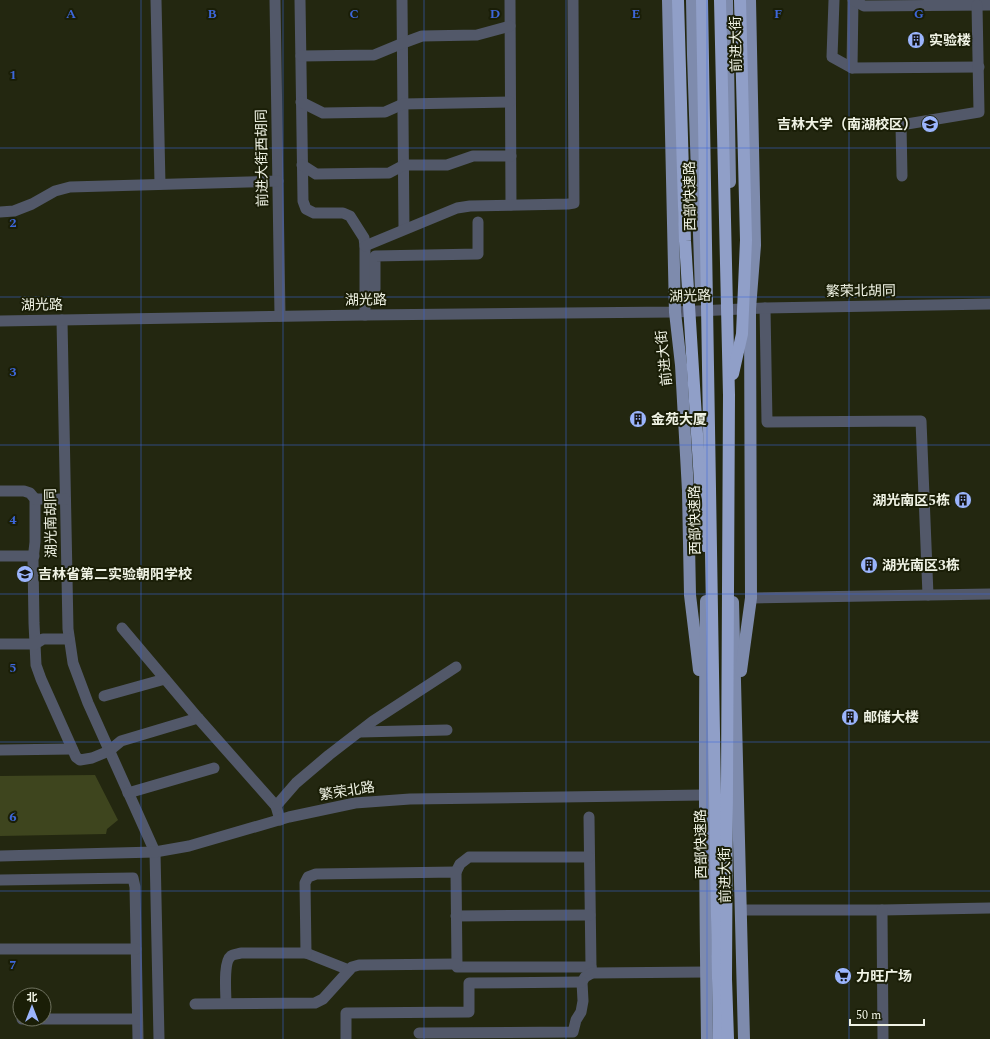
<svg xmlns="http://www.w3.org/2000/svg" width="990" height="1039" font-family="Spectral,'Noto Sans SC',serif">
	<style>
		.green { fill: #3e451e }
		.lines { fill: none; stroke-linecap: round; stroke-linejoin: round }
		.minor { stroke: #525869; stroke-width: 11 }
		.major { stroke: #7e8bad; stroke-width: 12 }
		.highway-bridge { stroke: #909fc8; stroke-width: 12 }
		.grid { fill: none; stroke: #3d67da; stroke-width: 1; stroke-opacity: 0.55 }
		.labels { text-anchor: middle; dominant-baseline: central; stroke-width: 4; stroke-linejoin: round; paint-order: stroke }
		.poi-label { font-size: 14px; font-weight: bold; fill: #f0f3e5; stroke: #1a1e07; text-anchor: start }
		.street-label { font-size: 14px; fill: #f0f3e5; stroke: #1a1e07 }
		.grid-label { font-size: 13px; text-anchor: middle; font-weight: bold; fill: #3d67da; stroke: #1a1e07; stroke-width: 4; stroke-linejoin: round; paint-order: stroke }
	</style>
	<rect width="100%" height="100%" fill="#232710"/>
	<polygon class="green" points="95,775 118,820 107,829 106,834 0,836 0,776"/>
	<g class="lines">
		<g class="minor">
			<polyline points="156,0 160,184"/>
			<polyline points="275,0 280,316"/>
			<polyline points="300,0 303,201 306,209 314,213 343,213 350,216 364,238 365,246 365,315"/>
			<polyline points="402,0 404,229"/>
			<polyline points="510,0 511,205"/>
			<polyline points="834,0 832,57 852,68"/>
			<polyline points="853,0 852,68 979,67"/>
			<polyline points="853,0 864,6 990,5"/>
			<polyline points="301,56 374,55 403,43 422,36 477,35 510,26"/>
			<polyline points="301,102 323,113 385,112 403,104 510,102"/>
			<polyline points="302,165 316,174 389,173 404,165 447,165 473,156 511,156"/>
			<polyline points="902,176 901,125 979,112 977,5"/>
			<polyline points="0,212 14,211 32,204 55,191 70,187 278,181"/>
			<polyline points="365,246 457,208 470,206 568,204 574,203 573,0"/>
			<polyline points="365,304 375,289 375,256 478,254 478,222"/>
			<polyline points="765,308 767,422 921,421 928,595"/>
			<polyline points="62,320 68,629 73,663 88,703 155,852 159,1039"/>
			<polyline points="0,321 365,315 675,312 765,308 990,304"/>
			<polyline points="0,491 24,491 30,493 35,499 35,542 33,560 34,623 36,665 41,679 76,757 80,760 92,758 109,751 121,741 198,718"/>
			<polyline points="35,499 65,499"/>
			<polyline points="0,556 34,556"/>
			<polyline points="751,598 990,594"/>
			<polyline points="122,628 198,718 276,806 280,820"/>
			<polyline points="0,644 35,644 43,639 69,639"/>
			<polyline points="104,696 165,679"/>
			<polyline points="360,732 447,730"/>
			<polyline points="0,750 72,749"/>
			<polyline points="128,793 214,768"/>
			<polyline points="276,806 296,783 329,755 373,721 456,667"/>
			<polyline points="589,817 591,967"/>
			<polyline points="0,856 155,852 189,846 289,817 355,803 410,799 704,795"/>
			<polyline points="456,872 460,864 469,857 589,857"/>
			<polyline points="0,880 133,878 135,887 138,1039"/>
			<polyline points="741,910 882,910 990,908"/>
			<polyline points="882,910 883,1039"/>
			<polyline points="456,916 590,915"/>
			<polyline points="0,949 136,949"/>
			<polyline points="306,953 349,970"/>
			<path d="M 226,1003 C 226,993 223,962 231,956 C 233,954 238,954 241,953 L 306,953 L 305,883 L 308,877 L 316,874 L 456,872 L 457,967 L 591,967 L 592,973"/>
			<polyline points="195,1004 315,1003 323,999 352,967 359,965 457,964"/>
			<polyline points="22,1019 41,1019"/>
			<polyline points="44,1019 137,1019"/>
			<polyline points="419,1033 573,1032 576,1020 581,1012 583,1001 582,982 585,977 592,973 706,972"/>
			<polyline points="346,1039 346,1013 469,1012 469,983 582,982"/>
		</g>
		<g class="major">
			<polyline points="668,0 675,312 681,365 688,491 690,595 699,670"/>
			<polyline points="692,0 693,55 701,293"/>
			<polyline points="727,0 730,182"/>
			<path d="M 706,601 C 704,747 705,893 707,1039"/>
			<polyline points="733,602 744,1039"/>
			<polyline points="741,671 751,598 750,309 755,245 750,0"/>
		</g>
		<g class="highway-bridge">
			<polyline points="678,0 685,241 704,546"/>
			<polyline points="702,0 719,1039"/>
			<polyline points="720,0 729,395 726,979 728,1039"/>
			<polyline points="733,374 742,334 746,240 740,0"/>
		</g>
	</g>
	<path class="grid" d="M 141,0 L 141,1039M 283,0 L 283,1039M 424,0 L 424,1039M 566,0 L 566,1039M 707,0 L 707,1039M 849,0 L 849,1039M 0,148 L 990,148M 0,297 L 990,297M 0,445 L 990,445M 0,594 L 990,594M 0,742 L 990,742M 0,891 L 990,891"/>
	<defs>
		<g id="building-disc" transform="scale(0.9)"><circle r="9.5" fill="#9bb5fd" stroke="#1a1e07"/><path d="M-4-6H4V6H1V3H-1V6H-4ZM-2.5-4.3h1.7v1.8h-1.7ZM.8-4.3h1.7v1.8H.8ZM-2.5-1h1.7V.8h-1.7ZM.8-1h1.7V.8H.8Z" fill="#111"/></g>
		<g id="university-disc" transform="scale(0.9)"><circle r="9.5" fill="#9bb5fd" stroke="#1a1e07"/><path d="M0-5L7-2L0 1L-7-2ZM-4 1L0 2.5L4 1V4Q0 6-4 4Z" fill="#111"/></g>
		<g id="school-disc" transform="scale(0.9)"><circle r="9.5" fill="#9bb5fd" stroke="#1a1e07"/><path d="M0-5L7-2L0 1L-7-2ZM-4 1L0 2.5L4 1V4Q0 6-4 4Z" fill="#111"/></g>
		<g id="supermarket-disc" transform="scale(0.9)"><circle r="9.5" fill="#9bb5fd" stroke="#1a1e07"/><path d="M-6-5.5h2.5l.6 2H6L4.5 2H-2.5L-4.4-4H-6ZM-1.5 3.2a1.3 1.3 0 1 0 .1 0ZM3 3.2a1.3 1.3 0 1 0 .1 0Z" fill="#111"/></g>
	</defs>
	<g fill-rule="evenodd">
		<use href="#building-disc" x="916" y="40"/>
		<use href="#university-disc" x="930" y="124"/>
		<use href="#building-disc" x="638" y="419"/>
		<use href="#building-disc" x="963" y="500"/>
		<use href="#building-disc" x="869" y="565"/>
		<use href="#school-disc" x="25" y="574"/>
		<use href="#building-disc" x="850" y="717"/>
		<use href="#supermarket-disc" x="843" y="976"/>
	</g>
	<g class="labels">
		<g class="poi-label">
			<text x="929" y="40">实验楼</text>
			<text x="917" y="124" text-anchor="end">吉林大学（南湖校区）</text>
			<text x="651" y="419">金苑大厦</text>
			<text x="950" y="500" text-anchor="end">湖光南区5栋</text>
			<text x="882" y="565">湖光南区3栋</text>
			<text x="38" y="574">吉林省第二实验朝阳学校</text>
			<text x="863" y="717">邮储大楼</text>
			<text x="856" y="976">力旺广场</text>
		</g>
		<g class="street-label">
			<text transform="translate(736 44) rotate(-91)">前进大街</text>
			<text transform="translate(262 158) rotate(-91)">前进大街西胡同</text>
			<text transform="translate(690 196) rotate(-91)">西部快速路</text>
			<text transform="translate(861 291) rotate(-1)">繁荣北胡同</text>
			<text transform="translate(690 296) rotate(-2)">湖光路</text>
			<text transform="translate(366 300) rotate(-1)">湖光路</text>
			<text transform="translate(42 305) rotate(-1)">湖光路</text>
			<text transform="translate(664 358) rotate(-96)">前进大街</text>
			<text transform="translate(695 520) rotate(-91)">西部快速路</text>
			<text transform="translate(51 523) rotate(-91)">湖光南胡同</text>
			<text transform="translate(347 791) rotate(-9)">繁荣北路</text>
			<text transform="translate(701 844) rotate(-91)">西部快速路</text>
			<text transform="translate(725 875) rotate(-91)">前进大街</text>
		</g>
	</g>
	<g class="grid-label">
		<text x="71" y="18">A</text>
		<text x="212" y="18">B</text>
		<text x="354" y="18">C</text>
		<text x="495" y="18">D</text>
		<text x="636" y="18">E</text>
		<text x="778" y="18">F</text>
		<text x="919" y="18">G</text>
		<text x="13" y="79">1</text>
		<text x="13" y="227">2</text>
		<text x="13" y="376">3</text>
		<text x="13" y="524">4</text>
		<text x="13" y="672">5</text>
		<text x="13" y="821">6</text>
		<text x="13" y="969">7</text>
	</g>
	<g transform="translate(32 1007)"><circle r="19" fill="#1a1e07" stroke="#707360"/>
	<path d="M0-3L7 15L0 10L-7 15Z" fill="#9bb5fd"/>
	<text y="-6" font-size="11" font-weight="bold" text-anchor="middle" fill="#f0f3e5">北</text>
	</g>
	<path d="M850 1019v6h74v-6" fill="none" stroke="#f0f3e5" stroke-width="2"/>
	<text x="856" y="1019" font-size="12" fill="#f0f3e5" stroke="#1a1e07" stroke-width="3" paint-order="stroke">50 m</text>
</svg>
